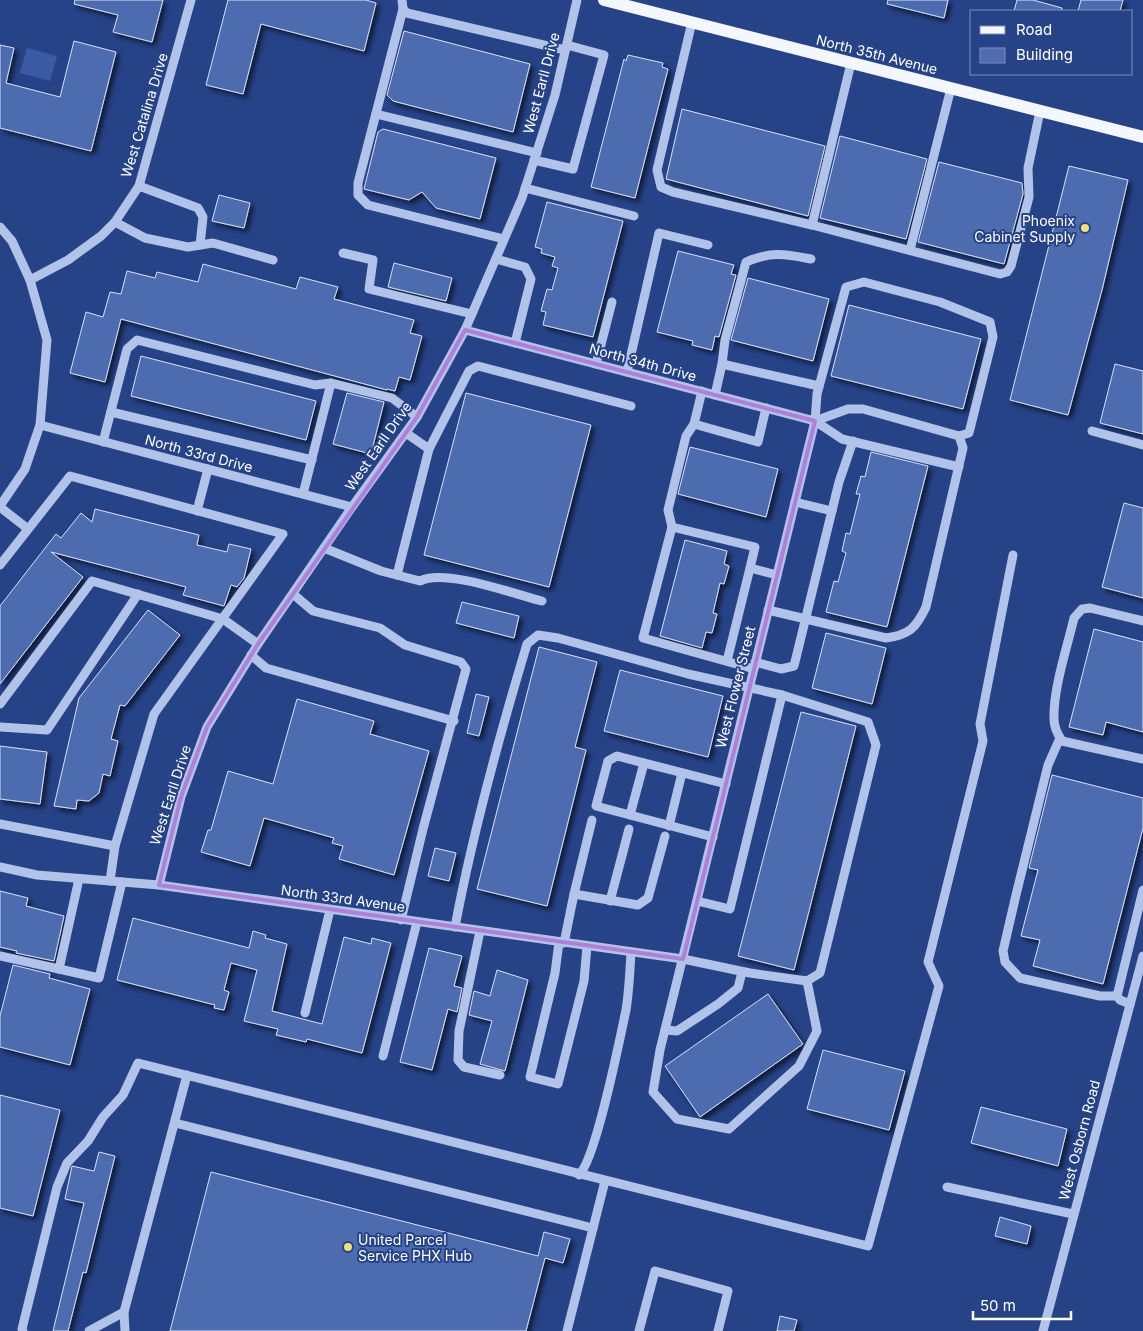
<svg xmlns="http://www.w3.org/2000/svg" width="1143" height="1331" font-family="Inter,sans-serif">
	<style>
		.green { fill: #3a5ba4 }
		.building { fill: #4e6caf; stroke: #d6e0f7; filter: url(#shadow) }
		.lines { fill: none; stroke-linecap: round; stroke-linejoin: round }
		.minor { stroke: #b2c3e9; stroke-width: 9 }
		.major { stroke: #f4f7fe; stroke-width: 12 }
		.marked { fill: none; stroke: #b080d9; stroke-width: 4; stroke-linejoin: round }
		.poi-dot { fill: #f2df76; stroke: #264388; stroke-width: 2 }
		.labels { text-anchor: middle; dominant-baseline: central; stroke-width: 4; stroke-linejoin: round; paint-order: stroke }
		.street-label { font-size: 14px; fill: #fff; stroke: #264388 }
		.poi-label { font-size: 14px; fill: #fff; stroke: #264388; text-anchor: end }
	</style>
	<defs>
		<filter id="shadow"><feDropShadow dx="3.5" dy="3.5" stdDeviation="2.5" flood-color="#0009"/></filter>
	</defs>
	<rect width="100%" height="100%" fill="#264388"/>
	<polygon class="green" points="27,48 57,56 50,81 20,73"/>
	<g class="building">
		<polygon points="75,0 163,0 152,42 113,32 118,15 74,4"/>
		<polygon points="228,0 366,0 376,3 364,51 261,24 243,94 206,85"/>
		<polygon points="888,0 948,0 944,18 887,4"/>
		<polygon points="1017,0 1033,0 1062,8 1062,11 1014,11"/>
		<polygon points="1081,0 1123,0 1120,11 1078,11"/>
		<polygon points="404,31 530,64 513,132 393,101 387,95"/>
		<polygon points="74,41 116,52 91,151 0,128 0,45 14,48 6,83 60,97"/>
		<polygon points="628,55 663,63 662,67 668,69 635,198 591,187 624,59 626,61"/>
		<polygon points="682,109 825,146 808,216 666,179"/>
		<polygon points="383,129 496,158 480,219 436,208 422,192 409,200 364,189 378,132"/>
		<polygon points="840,136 927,159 906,239 820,218"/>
		<polygon points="939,162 1022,183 1023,194 1004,264 918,242"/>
		<polygon points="1069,166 1128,180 1102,290 1068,415 1010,400"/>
		<polygon points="219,195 250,203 244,228 212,221"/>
		<polygon points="547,202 623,221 593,337 543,325 546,312 541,311 547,289 552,290 558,268 552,266 555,257 541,253 542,249 535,247"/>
		<polygon points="678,251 734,265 731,274 736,275 719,337 715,336 712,350 692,345 693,341 657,332"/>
		<polygon points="394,263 452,278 446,301 388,287"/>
		<polygon points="203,264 296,289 300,277 338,287 334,299 414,320 410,333 422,336 410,380 399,377 395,391 387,389 387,390 121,319 105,382 70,373 86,312 103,317 110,292 121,294 127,271 155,278 157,272 198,282"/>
		<polygon points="748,278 829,299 813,361 731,340"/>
		<polygon points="849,305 981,339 963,409 831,376"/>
		<polygon points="141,356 316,401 306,440 131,396"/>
		<polygon points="1115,364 1143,371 1143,434 1100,423"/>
		<polygon points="347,393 384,402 371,454 333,444"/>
		<polygon points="466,393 591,425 549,587 424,555"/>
		<polygon points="690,447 778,469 766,517 678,494"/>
		<polygon points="871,452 928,466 887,627 826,612 834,581 838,582 846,553 842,551 846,533 850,534 860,494 856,494 861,476 865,477"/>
		<polygon points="1124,503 1143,508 1143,598 1102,587"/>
		<polygon points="95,509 199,535 197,545 227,552 229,544 251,549 244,578 237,587 231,585 224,606 183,595 186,587 51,552 83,577 0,684 0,606 56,534 61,538 81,513 92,522"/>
		<polygon points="685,540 727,551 724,564 729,566 724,584 720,583 713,613 717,614 712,633 706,632 702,648 660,636"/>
		<polygon points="462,602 519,616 514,638 456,623"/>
		<polygon points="148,610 180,635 125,706 120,705 111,739 118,741 110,776 103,774 99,793 89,801 77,800 76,809 54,806 79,698"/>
		<polygon points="1094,629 1143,642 1143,732 1106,722 1103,735 1069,727"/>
		<polygon points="826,633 886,648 872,704 812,688"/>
		<polygon points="539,647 597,662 575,747 586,750 547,906 477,889"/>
		<polygon points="620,670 723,696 708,757 604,731"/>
		<polygon points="476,694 489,697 479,736 467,733"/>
		<polygon points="297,699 374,721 370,734 429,751 394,875 339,859 343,846 332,843 334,838 264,818 250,866 201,852 208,830 211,830 228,771 273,784"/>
		<polygon points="801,712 856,726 794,970 738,956"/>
		<polygon points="0,746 47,752 40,804 0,799"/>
		<polygon points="1052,775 1143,798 1143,828 1103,984 1033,966 1040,940 1021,936 1038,870 1029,868"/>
		<polygon points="435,848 456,853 449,881 428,876"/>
		<polygon points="0,891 28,898 26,906 64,916 54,961 16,953 17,951 0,947"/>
		<polygon points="133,918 249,948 253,931 266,935 265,938 287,944 272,1011 322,1024 344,937 371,944 372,938 391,943 362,1053 307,1039 306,1042 276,1035 278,1029 244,1021 257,970 231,963 224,990 229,992 224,1010 214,1008 215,1005 117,980"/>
		<polygon points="429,948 462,956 454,986 462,988 457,1012 448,1009 432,1070 400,1062"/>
		<polygon points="13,965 50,974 49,978 90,989 70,1065 0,1047 0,1016"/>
		<polygon points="497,970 528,980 505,1071 480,1064 492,1021 469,1015 474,991 490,996"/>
		<polygon points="768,994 803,1044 700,1117 665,1066"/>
		<polygon points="823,1050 905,1071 889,1130 807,1109"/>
		<polygon points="0,1095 60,1110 33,1216 0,1208"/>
		<polygon points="981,1107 1067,1129 1058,1166 971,1143"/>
		<polygon points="99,1152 115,1156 86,1273 83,1272 68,1331 53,1331 84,1203 65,1199 72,1166 94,1171"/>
		<polygon points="211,1172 538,1256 544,1232 570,1239 563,1263 545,1258 526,1331 170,1331"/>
		<polygon points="1000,1217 1031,1226 1027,1244 995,1236"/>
		<polygon points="780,1316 797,1320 794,1331 777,1331"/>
	</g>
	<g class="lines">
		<g class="minor">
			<polyline points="402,0 403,9 407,13 565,50"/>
			<polyline points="403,9 358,183 358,195 368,205 504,239"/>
			<polyline points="692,22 657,170 661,187 673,192 812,225"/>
			<polyline points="851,63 812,225 1000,274 1007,272 1011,266 1029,197 1028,168 1040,111"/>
			<polyline points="376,114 537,153"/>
			<polyline points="534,160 573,169 604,55 567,45"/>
			<polyline points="139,186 198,208 203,217 200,245"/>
			<polyline points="525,188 634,216"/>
			<polyline points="115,222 145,238 188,247 213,243 273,260"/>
			<polyline points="0,227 12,241 30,280 47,340 40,425 25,469 0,506"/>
			<polyline points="910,250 951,88"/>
			<polyline points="343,253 373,260 369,289 472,314"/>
			<polyline points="496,259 525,267 531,279 515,343"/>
			<polyline points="30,280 68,260 101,236 115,222 139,186 191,0"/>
			<polyline points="465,330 815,421 842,439 959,467"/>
			<polyline points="596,364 612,302"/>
			<path d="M 722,364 L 725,340 L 746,262 C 771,251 785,254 811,259"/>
			<polyline points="627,372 659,233 708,245"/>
			<polyline points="702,391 694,424 758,442 766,408"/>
			<polyline points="715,395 722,364 819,386"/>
			<polyline points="111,412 312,460"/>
			<polyline points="40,425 352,507"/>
			<polyline points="1092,431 1143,445"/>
			<polyline points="103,442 127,349 137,340 315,385 331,383 392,398 417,417"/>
			<polyline points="429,449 469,371 478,366 631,406"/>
			<polyline points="303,494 331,383"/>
			<polyline points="795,502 832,511"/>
			<polyline points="0,507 28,529"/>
			<polyline points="197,511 208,469"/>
			<polyline points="672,527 668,510 686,436 694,424"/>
			<path d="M 324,548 L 381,571 L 420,581 C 444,568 514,594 542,601"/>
			<polyline points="0,565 70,476 283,534 154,714 115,846 110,881"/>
			<polyline points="397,575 429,449 406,433"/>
			<polyline points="293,594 313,611 380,628 405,645 461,662 466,669 423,829 401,920"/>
			<path d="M 768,610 L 886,638 C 909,635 916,628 926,607 L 963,448 L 959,436 L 863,409 L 848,409 L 815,421"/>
			<path d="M 1143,621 L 1090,608 L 1082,609 L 1074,618 C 1067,648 1053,689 1054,719 C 1054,727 1058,735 1062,741 L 1143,759"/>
			<polyline points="251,655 266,668 454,721"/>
			<polyline points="727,661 750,568"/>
			<polyline points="755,662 781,669 794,666 839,482 853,441"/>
			<polyline points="754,669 643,638 672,527 755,547 750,568 777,575"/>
			<polyline points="0,704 92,581 223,619 258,644"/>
			<polyline points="0,727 47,730 138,594"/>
			<polyline points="1060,738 1048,765 1016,895 1003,951 1005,962 1020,978 1100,996 1117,996 1120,1000 1130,1004"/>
			<polyline points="630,815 644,763"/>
			<polyline points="0,824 115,846"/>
			<polyline points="669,826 682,773"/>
			<polyline points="713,837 596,806 608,761 617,756 726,784"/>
			<polyline points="0,867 37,875 159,885 683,959 750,973 807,981 820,973 876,745 868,722 782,695 730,909 697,901"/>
			<polyline points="159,885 181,797 207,727 258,644 352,507 417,417 465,330 522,198 555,95 577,0"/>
			<polyline points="574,894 592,820"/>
			<polyline points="610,901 629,829"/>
			<path d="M 455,927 C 473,831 499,737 527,644 L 538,635 L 558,638 L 688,674 L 782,695"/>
			<polyline points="480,931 459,1031 458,1060 464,1067 500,1075"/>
			<polyline points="559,942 555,973 530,1077 558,1084 584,981 587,946"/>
			<polyline points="564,943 574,894 638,905 648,898 665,836"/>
			<polyline points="0,956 59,969 79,879"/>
			<polyline points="59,969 99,978 122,882"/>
			<polyline points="807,981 817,1031 799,1066 729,1129 677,1119 653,1092 660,1050 815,421 817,394 846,287 864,282 940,302 990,322 993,337 969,433 959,436"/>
			<polyline points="1117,996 1143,890"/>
			<polyline points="305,1013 330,910"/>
			<polyline points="665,1030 677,1031 718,1004 738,988 742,972"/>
			<polyline points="383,1056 417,922"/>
			<polyline points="175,1123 593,1228"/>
			<path d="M 579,1175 C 596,1159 620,1038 626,1010 C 629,991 630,971 631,952"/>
			<polyline points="947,1187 1073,1214"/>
			<polyline points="124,1312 125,1331"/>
			<polyline points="23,1331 22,1329 57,1187 67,1163 88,1141 103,1117 123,1095 138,1063 868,1246 939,986 928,962 983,741 980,724 1013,555"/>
			<polyline points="89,1331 124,1312 187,1075"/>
			<polyline points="567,1331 605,1181"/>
			<polyline points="639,1331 655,1271 728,1291 718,1331"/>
			<polyline points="1043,1331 1143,956"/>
		</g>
		<polyline class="major" points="604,0 1143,137"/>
	</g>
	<path class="marked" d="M 465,330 L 815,421 L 683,959 L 159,885 L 181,797 L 207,727 L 258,644 L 417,417 Z"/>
	<g class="poi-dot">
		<circle cx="1085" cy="228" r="5"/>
		<circle cx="348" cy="1247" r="5"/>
	</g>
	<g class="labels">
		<g class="street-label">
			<text transform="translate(877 54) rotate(14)">North 35th Avenue</text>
			<text transform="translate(541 83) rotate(-75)">West Earll Drive</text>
			<text transform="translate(144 115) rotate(-73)">West Catalina Drive</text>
			<text transform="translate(643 362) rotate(15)">North 34th Drive</text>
			<text transform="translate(378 446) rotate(-55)">West Earll Drive</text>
			<text transform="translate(199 453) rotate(15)">North 33rd Drive</text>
			<text transform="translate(735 687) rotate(-76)">West Flower Street</text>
			<text transform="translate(170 795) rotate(-72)">West Earll Drive</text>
			<text transform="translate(343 898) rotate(8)">North 33rd Avenue</text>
			<text transform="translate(1079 1140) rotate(-75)">West Osborn Road</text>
		</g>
		<g class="poi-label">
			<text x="1075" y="220">Phoenix<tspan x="1075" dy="16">Cabinet Supply</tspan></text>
			<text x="358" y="1239" text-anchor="start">United Parcel<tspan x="358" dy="16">Service PHX Hub</tspan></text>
		</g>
	</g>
	<rect x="970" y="10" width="162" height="65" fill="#264388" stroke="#7d8eb8"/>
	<rect x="980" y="26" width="25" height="8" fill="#f4f7fe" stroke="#7d8eb8"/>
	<text x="1016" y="35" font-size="15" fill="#ffffff">Road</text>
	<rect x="980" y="48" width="25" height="15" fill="#4e6caf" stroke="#7d8eb8"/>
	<text x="1016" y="60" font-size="15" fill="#ffffff">Building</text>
	<path d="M973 1311v8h98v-8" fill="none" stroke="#ffffff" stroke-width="2.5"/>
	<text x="980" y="1311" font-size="15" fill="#ffffff" stroke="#264388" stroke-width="4" paint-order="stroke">50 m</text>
</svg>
